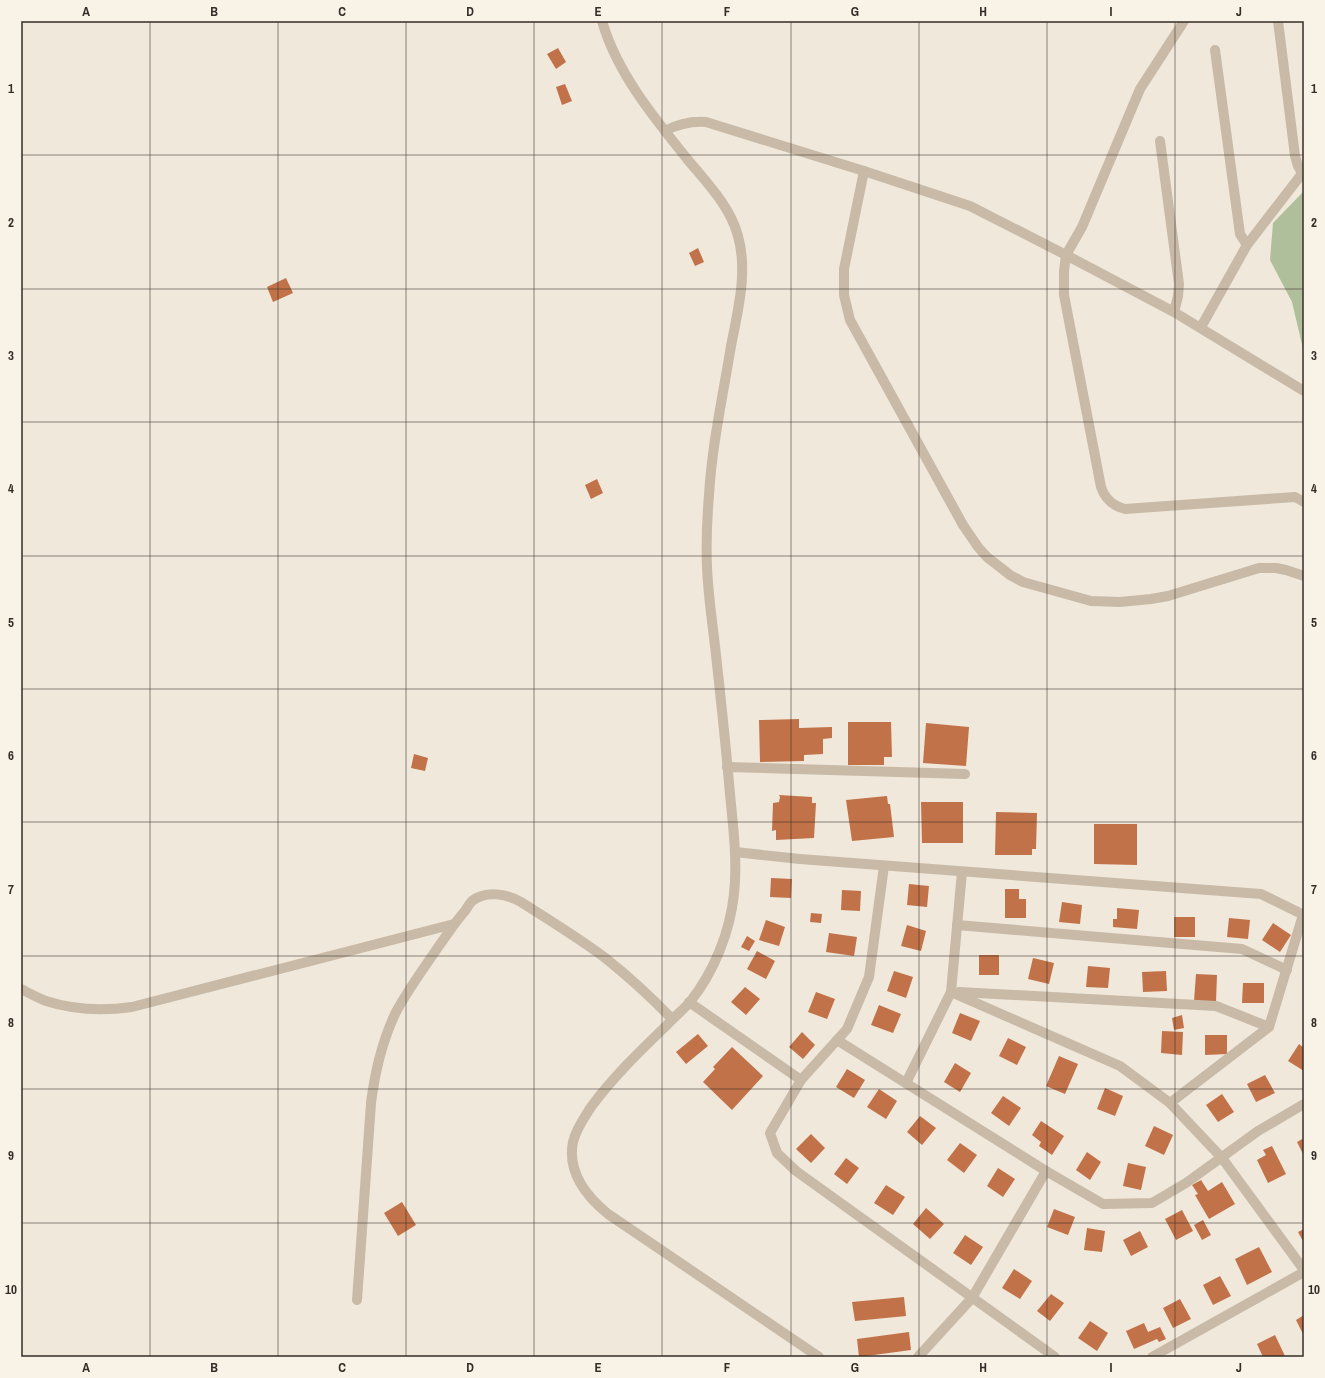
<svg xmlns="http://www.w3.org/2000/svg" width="1325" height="1378" font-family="'Archivo Narrow',sans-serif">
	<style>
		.green { fill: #afbf9b }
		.building { fill: #c17248 }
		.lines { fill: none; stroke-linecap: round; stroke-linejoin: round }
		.minor { stroke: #c8baa7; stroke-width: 10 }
		.grid { fill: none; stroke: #352d27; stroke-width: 1; stroke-opacity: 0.55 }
		.neatline { fill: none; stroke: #352d27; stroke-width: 1.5 }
		.grid-label { font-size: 13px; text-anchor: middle; font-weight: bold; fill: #352d27 }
	</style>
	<rect width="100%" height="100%" fill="#f0e8db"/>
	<polygon class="green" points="1304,191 1304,353 1292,302 1270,260 1273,223"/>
	<g class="building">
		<polygon points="558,48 566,62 556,69 547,54"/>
		<polygon points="565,84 572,101 562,105 556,87"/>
		<polygon points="698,248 704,262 695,266 689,253"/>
		<polygon points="286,278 293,293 273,302 267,287"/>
		<polygon points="597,479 603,493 591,499 585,485"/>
		<polygon points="799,719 799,728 832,727 832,738 823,739 823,754 804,755 804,761 760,762 759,720"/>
		<polygon points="848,722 891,722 892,757 884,757 884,765 848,765"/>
		<polygon points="926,723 969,727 966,766 923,763"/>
		<polygon points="414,754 428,758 425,771 411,768"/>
		<polygon points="779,795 812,797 812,803 816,803 814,838 776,840 776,830 772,831 773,803 779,802 780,797"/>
		<polygon points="887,796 888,804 890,804 894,837 852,841 846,800"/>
		<polygon points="921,802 963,802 963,843 922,843"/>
		<polygon points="996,812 1037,813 1036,849 1032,849 1032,855 995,855"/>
		<polygon points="1094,824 1137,824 1137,865 1094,864"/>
		<polygon points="771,878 792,879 791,898 770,897"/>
		<polygon points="909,884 929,886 927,907 907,905"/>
		<polygon points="1005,889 1019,889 1019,899 1026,899 1026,918 1005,918"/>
		<polygon points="842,890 861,891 860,911 841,910"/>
		<polygon points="1062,902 1082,905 1080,924 1059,922"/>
		<polygon points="1117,908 1139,910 1137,929 1113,927 1113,919 1117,919"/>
		<polygon points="811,913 822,914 821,923 810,922"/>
		<rect x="1174" y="917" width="21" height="20"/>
		<polygon points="1229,918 1250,920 1248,939 1227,937"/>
		<polygon points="766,920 785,927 779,946 759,940"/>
		<polygon points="1273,923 1291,935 1280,952 1262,940"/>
		<polygon points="907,925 926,931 921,951 901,946"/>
		<polygon points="829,933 857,937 854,956 826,952"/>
		<polygon points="747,936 755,941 749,951 741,947"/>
		<polygon points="757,951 775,961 766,979 747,969"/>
		<rect x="979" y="955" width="20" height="20"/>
		<polygon points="1033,958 1054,963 1049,984 1028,979"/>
		<polygon points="1088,966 1110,968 1108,988 1086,987"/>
		<polygon points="894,971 913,977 906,998 887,991"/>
		<polygon points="1166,971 1167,991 1143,992 1142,972"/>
		<polygon points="1196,974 1217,975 1216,1002 1194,1001"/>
		<polygon points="1243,983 1264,983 1264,1003 1242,1003"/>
		<polygon points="745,987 760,999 746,1015 731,1002"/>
		<polygon points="816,992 835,999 827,1019 808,1012"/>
		<polygon points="879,1005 901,1014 893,1033 871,1025"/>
		<polygon points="960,1013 980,1021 971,1041 952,1033"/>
		<polygon points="1182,1015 1184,1028 1174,1030 1172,1018"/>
		<polygon points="1162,1031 1183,1032 1182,1055 1161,1053"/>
		<polygon points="802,1032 815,1045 803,1059 789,1047"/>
		<polygon points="698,1034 708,1046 686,1064 676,1052"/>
		<polygon points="1205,1035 1227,1035 1227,1054 1205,1055"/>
		<polygon points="1008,1038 1026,1047 1017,1065 999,1056"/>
		<polygon points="1299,1044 1304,1048 1304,1071 1288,1061"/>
		<polygon points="732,1047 763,1076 732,1110 703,1082 715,1069 713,1067"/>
		<polygon points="1059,1056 1078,1064 1065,1094 1046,1086"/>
		<polygon points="955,1063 971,1073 960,1092 944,1082"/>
		<polygon points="847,1069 865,1080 854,1098 836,1087"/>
		<polygon points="1265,1075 1275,1093 1256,1102 1247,1084"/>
		<polygon points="1105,1088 1123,1096 1115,1116 1097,1109"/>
		<polygon points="879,1089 897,1101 886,1119 867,1107"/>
		<polygon points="1222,1094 1234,1112 1218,1122 1206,1105"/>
		<polygon points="1003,1096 1021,1108 1009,1126 991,1113"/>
		<polygon points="920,1116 936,1128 922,1145 907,1132"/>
		<polygon points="1041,1121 1064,1136 1052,1155 1039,1146 1041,1142 1032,1135"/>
		<polygon points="1154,1126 1173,1135 1164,1155 1145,1146"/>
		<polygon points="811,1134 825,1148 811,1163 796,1149"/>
		<polygon points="1304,1138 1304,1156 1297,1142"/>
		<polygon points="960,1143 977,1155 964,1173 947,1160"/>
		<polygon points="1272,1146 1286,1174 1268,1183 1257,1160 1266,1155 1263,1150"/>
		<polygon points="1087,1152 1101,1162 1090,1180 1076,1170"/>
		<polygon points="846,1158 859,1168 847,1184 834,1174"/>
		<polygon points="1128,1163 1146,1167 1141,1190 1123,1186"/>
		<polygon points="998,1168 1015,1179 1003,1197 987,1186"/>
		<polygon points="1201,1180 1208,1191 1222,1182 1235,1204 1209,1219 1195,1195 1198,1194 1192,1185"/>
		<polygon points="886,1185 905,1197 893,1215 874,1203"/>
		<polygon points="402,1202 416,1225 398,1236 384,1213"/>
		<polygon points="926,1208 944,1224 930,1239 913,1224"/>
		<polygon points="1054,1209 1075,1217 1068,1235 1047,1227"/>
		<polygon points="1182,1210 1193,1231 1176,1240 1165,1219"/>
		<polygon points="1203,1220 1211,1235 1202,1240 1194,1225"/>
		<polygon points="1087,1228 1105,1231 1102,1252 1084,1250"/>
		<polygon points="1304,1229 1304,1243 1298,1232"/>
		<polygon points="1140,1231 1148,1247 1131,1256 1123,1240"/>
		<polygon points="965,1235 983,1247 971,1265 953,1253"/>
		<polygon points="1259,1247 1272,1272 1247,1285 1235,1259"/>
		<polygon points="1014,1269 1032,1281 1020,1299 1002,1288"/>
		<polygon points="1220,1276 1231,1296 1213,1305 1203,1285"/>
		<polygon points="1051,1294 1064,1303 1050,1321 1037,1311"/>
		<polygon points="904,1297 906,1316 855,1321 852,1302"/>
		<polygon points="1180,1299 1191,1319 1173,1328 1163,1308"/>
		<polygon points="1304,1315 1304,1336 1296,1320"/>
		<polygon points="1090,1321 1108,1333 1097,1351 1078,1338"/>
		<polygon points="1144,1323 1148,1332 1160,1327 1166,1339 1159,1342 1157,1339 1134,1349 1126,1331"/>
		<polygon points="909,1332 911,1350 859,1357 857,1339"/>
		<polygon points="1275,1335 1285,1356 1263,1357 1257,1344"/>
	</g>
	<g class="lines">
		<g class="minor">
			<path d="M 602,21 C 617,73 654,118 688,160 C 707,183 730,206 738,236 C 748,272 738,310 731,346 C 723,395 712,445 709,495 C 707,519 706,543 707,567 C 708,593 712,620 715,646 C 720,691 725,737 729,783 C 732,819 738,857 734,894 C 730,932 714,972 690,1002 C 683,1010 674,1017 667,1025 C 640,1051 613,1077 591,1107 C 584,1118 576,1129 573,1142 C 567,1172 586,1196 608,1214 L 819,1357"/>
			<path d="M 1184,21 L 1140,89 L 1082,227 L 1066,255 L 1064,271 L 1064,295 L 1101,487 C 1105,499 1113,506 1125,509 L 1295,497 L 1304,502"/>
			<polyline points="1278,21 1295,156 1298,166 1302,173"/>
			<polyline points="1215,50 1240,234 1247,245"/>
			<path d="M 665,131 C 678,124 690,121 706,122 L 864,171 L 970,206 L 1066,255 L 1174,312 L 1304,391"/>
			<polyline points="1160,141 1179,284 1178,296 1174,312"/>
			<polyline points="864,171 844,269 844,295 850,320 963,525 978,547 987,557 1010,575 1023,582 1091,601 1120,602 1151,599 1168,596 1259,568 1276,568 1286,570 1304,576"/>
			<polyline points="1201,327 1247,245 1304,171"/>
			<polyline points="727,767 965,774"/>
			<polyline points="735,852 800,859 1261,894 1304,915"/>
			<polyline points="884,866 869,977 847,1029 801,1080 770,1133 777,1153 796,1171 1055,1357"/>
			<polyline points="957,925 1242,949 1287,970"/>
			<path d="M 21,989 C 29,993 38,998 46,1001 C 74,1010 103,1011 132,1007 L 454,924"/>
			<polyline points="951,992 1120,1066 1170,1103 1222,1158 1304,1270"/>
			<polyline points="959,992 1216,1006 1269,1027"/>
			<polyline points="689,1002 801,1080"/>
			<polyline points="837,1040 1046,1171 1103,1204 1152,1203 1186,1183 1258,1131 1304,1104"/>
			<polyline points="906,1083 951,992 962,872"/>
			<polyline points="1170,1103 1269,1027 1303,915"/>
			<path d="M 357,1300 L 371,1103 C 375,1071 382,1041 396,1012 C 409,988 426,965 441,943 C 449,932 456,921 465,911 C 467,908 469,904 472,901 C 486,890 507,894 521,902 C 549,920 577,937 604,957 C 628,976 651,997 672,1019"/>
			<polyline points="918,1357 972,1298 1046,1171"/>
			<polyline points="1152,1357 1304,1272"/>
		</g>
	</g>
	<path class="grid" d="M 150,21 L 150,1357M 278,21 L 278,1357M 406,21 L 406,1357M 534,21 L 534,1357M 662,21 L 662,1357M 791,21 L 791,1357M 919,21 L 919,1357M 1047,21 L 1047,1357M 1175,21 L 1175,1357M 21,155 L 1304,155M 21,289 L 1304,289M 21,422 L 1304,422M 21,556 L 1304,556M 21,689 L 1304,689M 21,822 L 1304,822M 21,956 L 1304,956M 21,1089 L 1304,1089M 21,1223 L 1304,1223"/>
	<rect width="1325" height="1378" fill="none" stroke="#f8f2e7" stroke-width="44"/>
	<rect x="22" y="22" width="1281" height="1334" class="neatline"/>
	<g class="grid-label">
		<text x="86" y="16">A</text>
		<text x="214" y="16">B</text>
		<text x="342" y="16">C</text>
		<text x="470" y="16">D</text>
		<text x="598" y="16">E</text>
		<text x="727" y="16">F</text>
		<text x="855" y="16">G</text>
		<text x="983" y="16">H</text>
		<text x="1111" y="16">I</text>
		<text x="1239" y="16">J</text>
		<text x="11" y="93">1</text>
		<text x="1314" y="93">1</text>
		<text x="11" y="227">2</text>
		<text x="1314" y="227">2</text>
		<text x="11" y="360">3</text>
		<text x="1314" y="360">3</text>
		<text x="11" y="493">4</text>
		<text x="1314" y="493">4</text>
		<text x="11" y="627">5</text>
		<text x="1314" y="627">5</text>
		<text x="11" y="760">6</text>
		<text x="1314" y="760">6</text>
		<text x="11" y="894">7</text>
		<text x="1314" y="894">7</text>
		<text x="11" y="1027">8</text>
		<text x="1314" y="1027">8</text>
		<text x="11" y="1160">9</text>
		<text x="1314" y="1160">9</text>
		<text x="11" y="1294">10</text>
		<text x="1314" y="1294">10</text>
		<text x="86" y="1372">A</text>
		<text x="214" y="1372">B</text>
		<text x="342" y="1372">C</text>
		<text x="470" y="1372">D</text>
		<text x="598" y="1372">E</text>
		<text x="727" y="1372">F</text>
		<text x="855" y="1372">G</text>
		<text x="983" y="1372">H</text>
		<text x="1111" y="1372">I</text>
		<text x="1239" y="1372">J</text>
	</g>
</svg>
